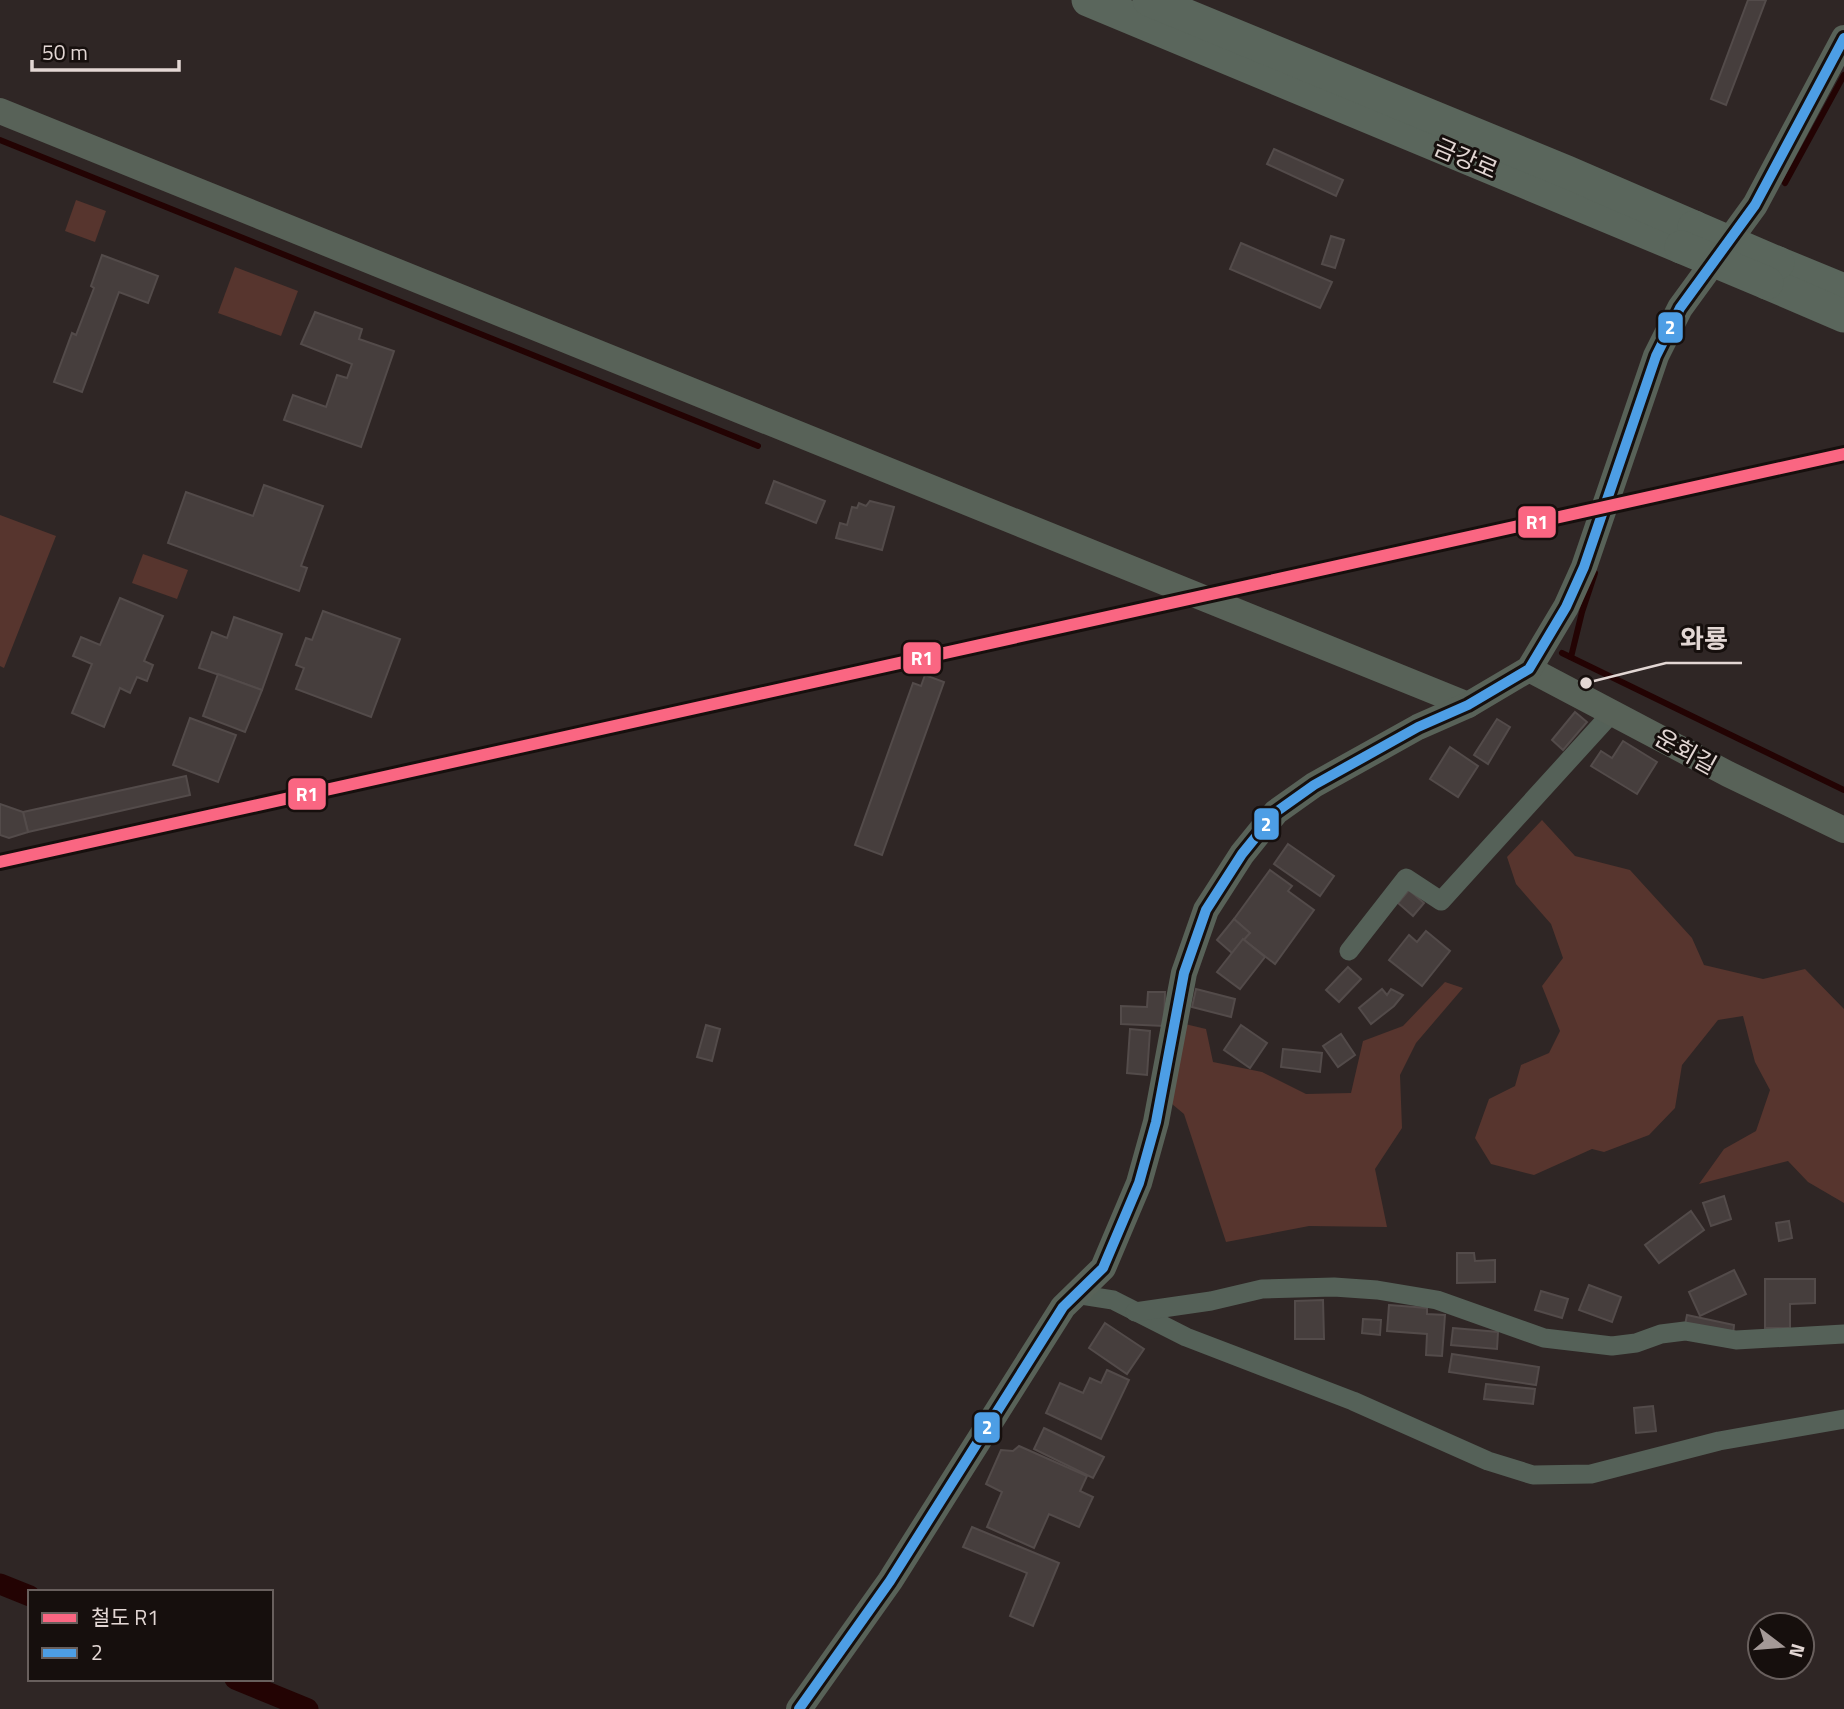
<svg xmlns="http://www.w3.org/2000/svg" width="1844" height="1709" font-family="'Titillium Web','Noto Sans KR',sans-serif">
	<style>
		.green { fill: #57352e }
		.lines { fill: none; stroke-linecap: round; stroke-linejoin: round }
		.stream { stroke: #230303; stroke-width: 6 }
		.canal { stroke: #230303; stroke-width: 21 }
		.building { fill: #463e3d; stroke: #534b4a; stroke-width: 2 }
		.street { stroke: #556158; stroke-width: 19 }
		.secondary { stroke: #586258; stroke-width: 26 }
		.highway { stroke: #5a665c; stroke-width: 33 }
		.highway-bridge { stroke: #5a665c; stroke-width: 33 }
		.bus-1-casing { stroke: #160f0d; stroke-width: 16 }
		.bus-1 { stroke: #4d9ee5; stroke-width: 10 }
		.rail-1-casing { stroke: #160f0d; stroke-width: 18 }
		.rail-1 { stroke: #fa6682; stroke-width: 12 }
		.labels { text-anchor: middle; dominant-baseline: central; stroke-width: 6; stroke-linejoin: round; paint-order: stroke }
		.street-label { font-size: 24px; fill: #e3d7d4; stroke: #160f0d }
		.leader { fill: none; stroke: #e3d7d4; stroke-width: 2.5 }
		.callout-dot { fill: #e3d7d4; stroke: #160f0d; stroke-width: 2.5 }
		.callout-label { font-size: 26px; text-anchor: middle; font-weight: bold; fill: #e3d7d4; stroke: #160f0d; stroke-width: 6; stroke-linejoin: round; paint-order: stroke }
		.line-badge { stroke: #160f0d; stroke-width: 2.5 }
		.badge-label { font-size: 19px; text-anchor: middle; font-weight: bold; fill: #fff }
	</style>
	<rect width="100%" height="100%" fill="#2f2625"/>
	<g class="green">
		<polygon points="76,200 106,211 95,242 65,231"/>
		<polygon points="235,267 298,291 281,336 218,313"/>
		<polygon points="0,515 56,536 4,668 0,666"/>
		<polygon points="143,554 188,570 177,599 132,583"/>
		<polygon points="1542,820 1575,856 1630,870 1692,938 1704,965 1763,979 1805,969 1844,1009 1844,1203 1808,1182 1788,1161 1699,1184 1724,1149 1756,1131 1770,1090 1755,1062 1743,1016 1718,1020 1682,1065 1675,1108 1649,1135 1604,1152 1592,1149 1534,1175 1491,1164 1475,1138 1489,1099 1515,1086 1521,1065 1549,1053 1560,1031 1542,986 1563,958 1551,924 1516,884 1507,857"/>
		<polygon points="1445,982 1463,988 1416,1043 1400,1075 1402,1128 1375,1169 1387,1227 1309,1226 1226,1242 1184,1114 1172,1104 1185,1024 1206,1029 1213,1062 1262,1072 1306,1094 1351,1093 1363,1041 1403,1026"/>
	</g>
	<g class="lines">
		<g class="stream">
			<polyline points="0,140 758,446"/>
			<polyline points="1785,183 1844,75"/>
			<polyline points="1562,653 1844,790"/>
			<polyline points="1571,657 1582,612 1595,573"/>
		</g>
		<g class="canal">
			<polyline points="0,1584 30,1596"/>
			<polyline points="235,1679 308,1709"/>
		</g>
	</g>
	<g class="building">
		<polygon points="1748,0 1766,0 1726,105 1711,99"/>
		<polygon points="1274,149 1343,180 1336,196 1267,164"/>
		<polygon points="1331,236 1344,240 1335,268 1322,264"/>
		<polygon points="1241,243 1332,282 1320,308 1230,269"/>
		<polygon points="102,255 158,276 148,303 119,292 82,392 54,382 72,333 76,335 94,288 91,286"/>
		<polygon points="315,312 362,329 359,339 394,351 361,447 284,420 293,395 326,407 337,375 347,378 352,364 301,344"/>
		<polygon points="774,481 825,501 816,523 766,503"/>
		<polygon points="264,485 323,506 301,566 307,568 299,591 168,543 186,492 253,516"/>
		<polygon points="870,501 894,507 882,550 836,538 840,523 847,525 852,507 857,508 859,503 866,506"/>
		<polygon points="120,598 163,616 144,661 153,665 147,681 137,677 130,693 120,688 104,727 72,713 92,664 73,656 81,637 100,645"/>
		<polygon points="323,611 400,639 371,717 296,689 304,668 296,665 306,638 312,640"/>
		<polygon points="234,617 282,634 262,690 199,668 212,632 227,638"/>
		<polygon points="218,674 262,690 245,732 203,716"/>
		<polygon points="925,675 944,682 882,855 855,845 913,683 921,686"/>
		<polygon points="1575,712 1587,722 1563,750 1552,740"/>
		<polygon points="190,718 236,735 218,782 173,765"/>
		<polygon points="1497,719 1510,727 1488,764 1474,755"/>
		<polygon points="1623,741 1657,762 1637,794 1591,766 1601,751 1612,758"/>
		<polygon points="1450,747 1478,766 1458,797 1430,779"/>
		<polygon points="186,776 190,795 28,832 23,812"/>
		<polygon points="0,804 23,812 28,832 9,838 0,835"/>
		<polygon points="1288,844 1334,876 1320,896 1274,864"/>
		<polygon points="1270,870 1292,886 1288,891 1314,910 1275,964 1243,939 1250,933 1234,919"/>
		<polygon points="1409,890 1424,903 1413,916 1398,903"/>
		<polygon points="1234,919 1250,933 1232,953 1217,940"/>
		<polygon points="1426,931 1450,951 1422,986 1389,960 1409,935 1417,942"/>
		<polygon points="1243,939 1265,957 1240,989 1217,972"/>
		<polygon points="1348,967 1361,979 1339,1002 1326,990"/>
		<polygon points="1196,989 1235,999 1231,1017 1192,1007"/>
		<polygon points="1382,989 1387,995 1391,989 1403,995 1394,1006 1371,1024 1359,1008"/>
		<polygon points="1148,992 1165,992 1164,1026 1121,1024 1121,1006 1147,1007"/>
		<polygon points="706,1025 720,1029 712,1061 697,1057"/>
		<polygon points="1241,1025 1267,1043 1250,1068 1224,1050"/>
		<polygon points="1130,1029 1150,1031 1147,1075 1127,1073"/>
		<polygon points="1341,1034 1355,1055 1338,1067 1323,1046"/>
		<polygon points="1283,1049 1322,1053 1320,1072 1281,1067"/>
		<polygon points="1724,1196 1731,1219 1711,1226 1703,1203"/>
		<polygon points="1691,1211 1704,1230 1659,1263 1645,1245"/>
		<polygon points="1789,1221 1792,1238 1779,1241 1776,1223"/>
		<polygon points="1457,1253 1474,1253 1475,1261 1495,1260 1495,1282 1457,1283"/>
		<polygon points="1734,1270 1746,1294 1700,1316 1689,1292"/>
		<polygon points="1765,1279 1815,1279 1815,1303 1790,1304 1790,1328 1765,1328"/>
		<polygon points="1589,1285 1621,1297 1612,1322 1579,1310"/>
		<polygon points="1541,1291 1568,1299 1562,1318 1535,1310"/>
		<polygon points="1323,1300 1324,1339 1295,1339 1295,1301"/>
		<polygon points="1389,1305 1427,1308 1427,1314 1445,1315 1442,1356 1426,1355 1427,1334 1387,1331"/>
		<polygon points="1687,1315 1734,1325 1733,1335 1685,1325"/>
		<polygon points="1363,1319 1381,1320 1380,1335 1362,1333"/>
		<polygon points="1105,1323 1144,1349 1127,1374 1089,1348"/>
		<polygon points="1453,1328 1498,1332 1497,1349 1451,1345"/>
		<polygon points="1452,1354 1539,1367 1536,1385 1449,1372"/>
		<polygon points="1107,1370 1129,1380 1101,1439 1046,1413 1060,1383 1083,1393 1090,1378 1101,1383"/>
		<polygon points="1486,1384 1535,1389 1533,1404 1484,1399"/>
		<polygon points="1653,1406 1656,1431 1636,1433 1634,1408"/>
		<polygon points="1044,1428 1104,1457 1093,1478 1034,1449"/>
		<polygon points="1019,1446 1087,1476 1080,1491 1093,1497 1079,1527 1049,1514 1034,1548 987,1527 1002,1492 986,1484 1001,1450 1013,1451"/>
		<polygon points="972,1527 1059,1563 1033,1626 1010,1616 1027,1573 963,1547"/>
	</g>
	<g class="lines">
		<g class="street">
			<polyline points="1349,951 1406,878 1441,901 1611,714"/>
			<polyline points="1075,1294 1113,1300 1186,1337 1353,1401 1488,1461 1533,1475 1591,1474 1719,1441 1844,1419"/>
			<polyline points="1135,1312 1211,1301 1262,1289 1334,1287 1377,1290 1437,1300 1544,1338 1612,1346 1636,1343 1661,1334 1685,1331 1736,1340 1844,1334"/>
		</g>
		<g class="secondary">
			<polyline points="0,111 1468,705"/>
			<polyline points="1529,669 1728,774 1844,830"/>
			<polyline points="799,1709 890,1581 1063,1307 1103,1268 1139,1183 1156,1122 1184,973 1206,910 1242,854 1276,812 1314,785 1418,727 1468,705 1529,669 1566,607 1584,567 1656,356 1680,308 1755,205 1844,38"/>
		</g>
		<g class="highway">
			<polyline points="1088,0 1681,247"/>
			<polyline points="1149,0 1567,172 1694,227"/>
			<polyline points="1778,263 1844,290"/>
			<polyline points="1767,283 1844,316"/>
		</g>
		<g class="highway-bridge">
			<polyline points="1694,227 1778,263"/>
			<polyline points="1681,247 1767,283"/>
		</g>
		<g class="bus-1-casing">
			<polyline id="bus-1" points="799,1709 890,1581 1063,1307 1103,1268 1139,1183 1156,1122 1184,973 1206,910 1242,854 1276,812 1314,785 1418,727 1468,705 1529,669 1566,607 1584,567 1656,356 1680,308 1755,205 1844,38"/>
		</g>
		<use href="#bus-1" class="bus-1"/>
		<g class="rail-1-casing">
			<polyline id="rail-1" points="0,862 1844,454"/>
		</g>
		<use href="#rail-1" class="rail-1"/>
	</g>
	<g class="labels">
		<g class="street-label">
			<text transform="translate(1466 158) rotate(23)">금강로</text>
			<text transform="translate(1686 751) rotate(29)">운회길</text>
		</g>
	</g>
	<path class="leader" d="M1586 683L1666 663H1742"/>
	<circle class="callout-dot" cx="1586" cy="683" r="7"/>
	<g class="callout-label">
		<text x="1704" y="648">와룡</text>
	</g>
	<g class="line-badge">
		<rect x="1657" y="311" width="27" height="33" rx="7" fill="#4d9ee5"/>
		<rect x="1517" y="505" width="40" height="34" rx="7" fill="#fa6682"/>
		<rect x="902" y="641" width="40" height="34" rx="7" fill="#fa6682"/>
		<rect x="287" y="777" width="40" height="34" rx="7" fill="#fa6682"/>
		<rect x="1253" y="807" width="27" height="34" rx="7" fill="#4d9ee5"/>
		<rect x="973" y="1411" width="28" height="33" rx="7" fill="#4d9ee5"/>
	</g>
	<g class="badge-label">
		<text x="1670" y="334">2</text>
		<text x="1537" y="529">R1</text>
		<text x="922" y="665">R1</text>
		<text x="307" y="801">R1</text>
		<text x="1266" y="831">2</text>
		<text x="987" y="1434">2</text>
	</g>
	<rect x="28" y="1590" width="245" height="91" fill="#160f0d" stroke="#685f5d" stroke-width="2"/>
	<rect x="42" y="1613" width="35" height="10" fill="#fa6682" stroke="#685f5d" stroke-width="2"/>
	<text x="91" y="1625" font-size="21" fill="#e3d7d4">철도 R1</text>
	<rect x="42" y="1648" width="35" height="10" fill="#4d9ee5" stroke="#685f5d" stroke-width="2"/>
	<text x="91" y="1660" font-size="21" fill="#e3d7d4">2</text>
	<g transform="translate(1781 1646) rotate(106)"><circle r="33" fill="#160f0d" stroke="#685f5d" stroke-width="2"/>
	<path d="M0-5L12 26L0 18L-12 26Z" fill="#a49997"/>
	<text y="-10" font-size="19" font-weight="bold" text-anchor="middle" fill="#e3d7d4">N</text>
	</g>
	<path d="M32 60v10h147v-10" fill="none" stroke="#e3d7d4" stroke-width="3.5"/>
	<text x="42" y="60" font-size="21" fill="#e3d7d4" stroke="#160f0d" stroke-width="5" paint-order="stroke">50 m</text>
</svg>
